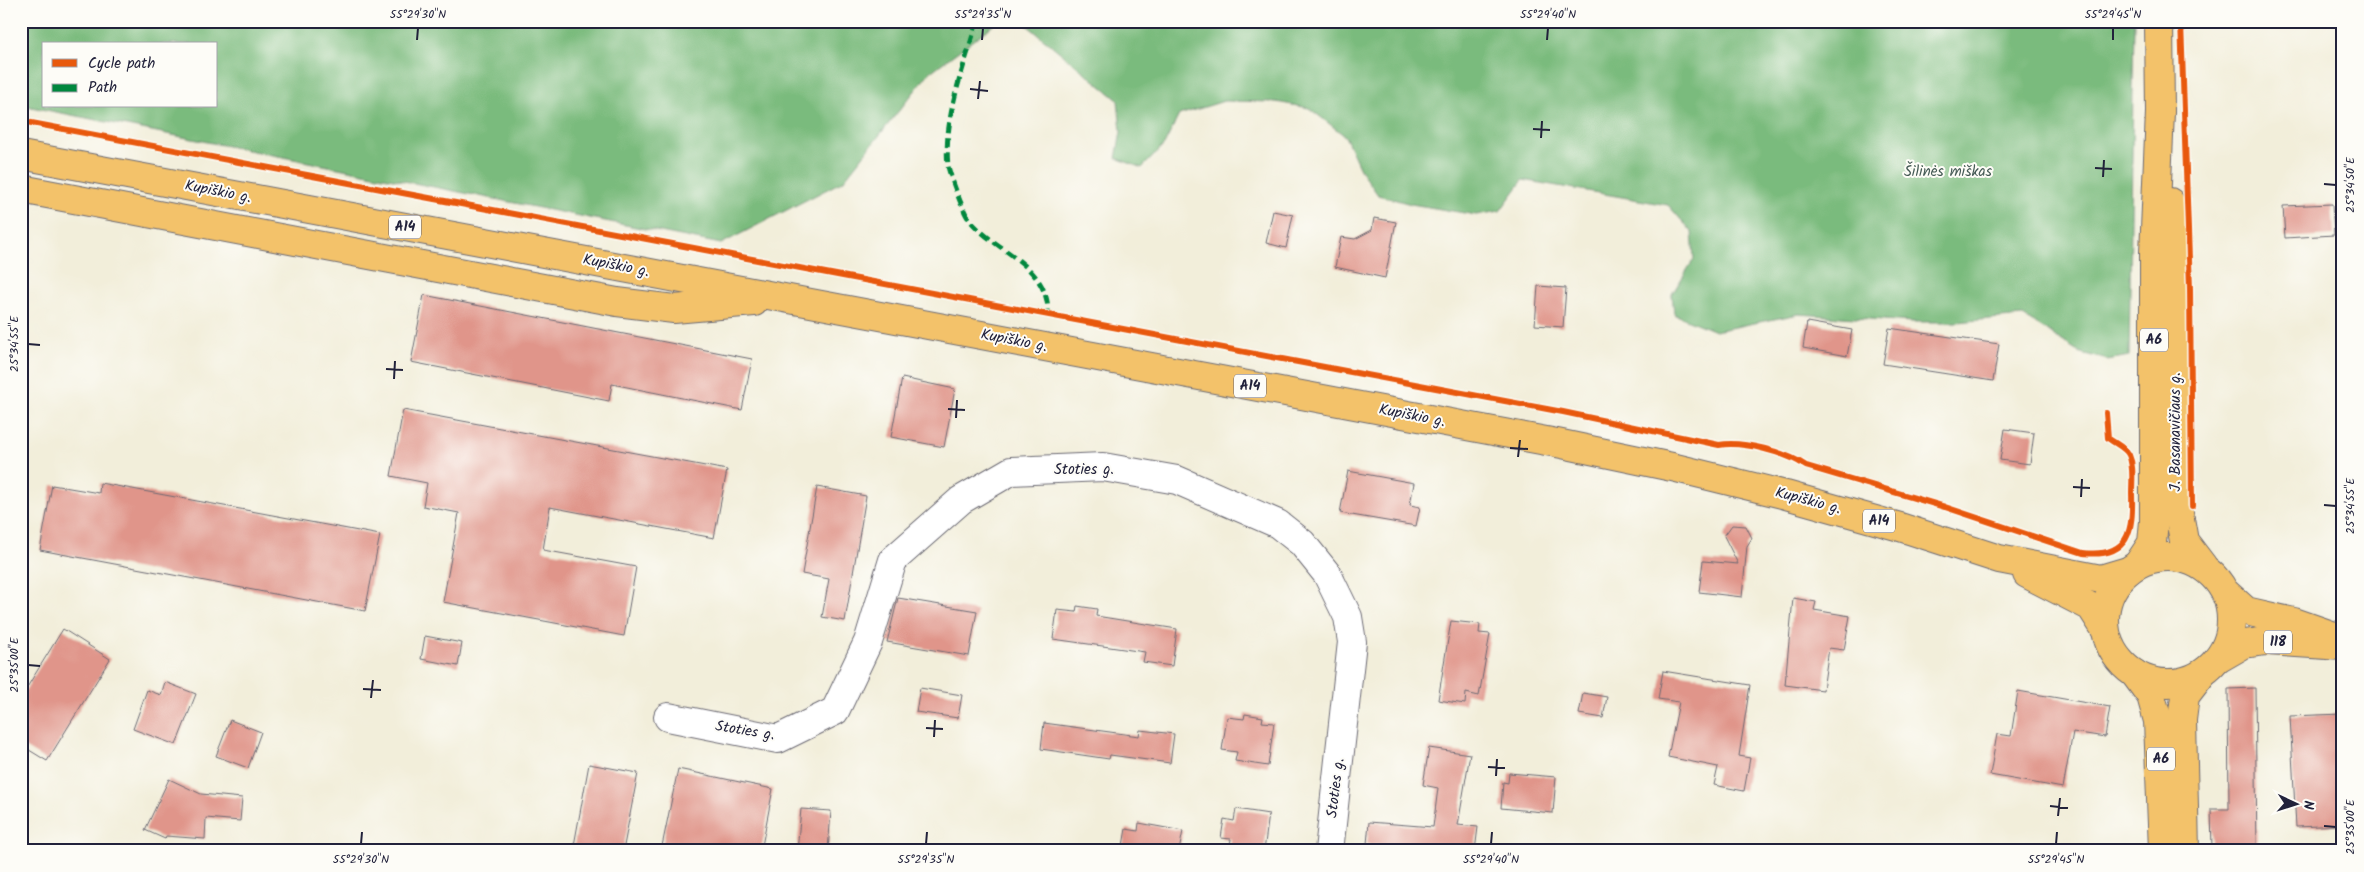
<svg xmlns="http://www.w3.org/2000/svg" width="2364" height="872" font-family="Kalam,sans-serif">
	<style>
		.forest { fill: #7abb7d; stroke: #4e6e5c; fill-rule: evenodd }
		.building { fill: #e0958a }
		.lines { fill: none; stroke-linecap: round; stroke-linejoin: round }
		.minor-casing { stroke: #6b6973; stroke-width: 30 }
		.major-casing { stroke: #6b6973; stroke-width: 30 }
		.highway-casing { stroke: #6b6973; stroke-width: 30 }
		.minor { stroke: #fff; stroke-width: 28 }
		.major { stroke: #f3c26a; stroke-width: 28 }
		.highway { stroke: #f3c26a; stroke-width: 28 }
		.quiet { stroke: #00873e; stroke-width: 5; stroke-dasharray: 10 5; stroke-linecap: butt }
		.cycleway-casing { stroke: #fdfcf7; stroke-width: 9 }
		.cycleway { stroke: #e8590c; stroke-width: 6 }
		.ticks { fill: none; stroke: #22223b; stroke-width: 2 }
		.labels { text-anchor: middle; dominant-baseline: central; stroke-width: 4; stroke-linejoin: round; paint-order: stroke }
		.shield { fill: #fdfcf7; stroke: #646373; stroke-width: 1 }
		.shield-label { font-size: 14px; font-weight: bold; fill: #22223b }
		.park-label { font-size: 15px; fill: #455a55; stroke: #fdfcf7 }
		.street-label { font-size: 15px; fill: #22223b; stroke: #fdfcf7 }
		.neatline { fill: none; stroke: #22223b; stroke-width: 2 }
		.ticks-label { font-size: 12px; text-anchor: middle; fill: #22223b }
	</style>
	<rect width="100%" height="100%" fill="#fdfcf7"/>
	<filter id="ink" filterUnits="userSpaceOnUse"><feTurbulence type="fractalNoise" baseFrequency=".02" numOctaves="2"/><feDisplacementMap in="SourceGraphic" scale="10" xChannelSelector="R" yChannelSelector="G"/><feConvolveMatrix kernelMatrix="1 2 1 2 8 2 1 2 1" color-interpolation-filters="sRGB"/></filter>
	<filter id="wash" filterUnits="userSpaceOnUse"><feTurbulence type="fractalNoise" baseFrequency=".0096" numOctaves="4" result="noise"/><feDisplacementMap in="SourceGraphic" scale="20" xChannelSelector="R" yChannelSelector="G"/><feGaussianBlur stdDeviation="1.12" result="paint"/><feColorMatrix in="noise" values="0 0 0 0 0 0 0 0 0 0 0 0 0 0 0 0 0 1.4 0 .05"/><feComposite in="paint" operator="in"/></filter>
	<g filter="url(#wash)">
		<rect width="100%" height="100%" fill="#f2eeda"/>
		<g class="forest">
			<path d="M 21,21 L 999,21 L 929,73 L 843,181 L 721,244 L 21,105 ZM 44,44 L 216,44 L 216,106 L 44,106 Z"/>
			<polygon points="1022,21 2134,21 2129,356 2108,360 2081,353 2023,316 1957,322 1912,322 1799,314 1715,331 1674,314 1672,294 1694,259 1692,232 1668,205 1523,180 1500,211 1476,215 1411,204 1378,195 1361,171 1345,136 1309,108 1276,102 1224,101 1179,115 1164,145 1142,168 1116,158 1121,132 1118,100"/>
		</g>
		<g id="blocks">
			<g class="building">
				<polygon points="2332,204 2334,235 2285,238 2283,206"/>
				<polygon points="1273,211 1293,215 1286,248 1266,243"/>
				<polygon points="1374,218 1396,222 1385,278 1335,267 1341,237 1355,239 1372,230"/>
				<polygon points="1538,286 1566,288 1563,327 1535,325"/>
				<polygon points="424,295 752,359 742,410 612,384 609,401 411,362"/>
				<polygon points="1807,322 1852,330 1847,356 1803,348"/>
				<polygon points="1889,328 1999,344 1993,381 1883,364"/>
				<polygon points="902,378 955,389 944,447 891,437"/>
				<polygon points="403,410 727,470 714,538 550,507 543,550 636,567 624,636 443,602 459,513 423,506 427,483 391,476"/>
				<polygon points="2005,429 2034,433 2030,464 2000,460"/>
				<polygon points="1348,471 1414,483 1410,505 1420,507 1416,526 1340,513"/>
				<polygon points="100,483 380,535 365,611 40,550 52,485 99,493"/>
				<polygon points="817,487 866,496 845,621 822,617 829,579 802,574"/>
				<polygon points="1732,525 1746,526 1752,538 1747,546 1742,597 1699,592 1703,561 1738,564 1724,536"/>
				<polygon points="898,598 977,611 969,656 887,642"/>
				<polygon points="1793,598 1816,602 1814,610 1850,616 1844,650 1829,648 1823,690 1785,685"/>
				<polygon points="1077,606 1097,609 1096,616 1177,629 1172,666 1143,662 1145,652 1053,639 1057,610 1076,612"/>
				<polygon points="1451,621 1480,624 1479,633 1490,634 1479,696 1466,693 1465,704 1438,700"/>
				<polygon points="63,629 110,659 47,761 21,745 21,697"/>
				<polygon points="425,636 462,643 458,666 421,659"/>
				<polygon points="1663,671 1750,685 1739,756 1750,758 1744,791 1714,785 1718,767 1668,757 1679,702 1658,699"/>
				<polygon points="165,682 196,694 176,745 133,729 147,690 161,695"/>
				<polygon points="920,688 962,695 958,718 916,712"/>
				<polygon points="2255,688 2257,851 2212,849 2211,809 2229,809 2228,689"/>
				<polygon points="2018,691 2110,707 2105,737 2073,732 2063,788 1990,775 1997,734 2011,736"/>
				<polygon points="1583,693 1607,697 1603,718 1579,714"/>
				<polygon points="1245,714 1263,717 1262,722 1274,723 1268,766 1235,761 1237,752 1222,750 1227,717 1244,719"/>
				<polygon points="2343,714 2343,825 2296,827 2290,716"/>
				<polygon points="230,720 261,732 248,768 216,756"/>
				<polygon points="1044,723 1139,736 1140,730 1174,734 1170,763 1110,755 1109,759 1041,749"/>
				<polygon points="1429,748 1470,754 1458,825 1478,827 1475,851 1392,851 1392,846 1367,844 1369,822 1433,827 1438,788 1423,785"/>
				<polygon points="589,764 638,773 623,851 573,851"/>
				<polygon points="678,769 773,789 761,851 661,851"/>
				<polygon points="1509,773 1556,777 1553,813 1501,808 1503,782 1508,783"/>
				<polygon points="169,779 201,794 242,798 240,821 206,818 205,839 166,836 165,839 145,830"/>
				<polygon points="801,809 831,811 828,851 797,851"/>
				<polygon points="1236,809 1269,814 1264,851 1229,851 1231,839 1221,838 1224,819 1234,821"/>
				<polygon points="1139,823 1183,831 1179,851 1122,851 1126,829 1138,831"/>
			</g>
		</g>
	</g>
	<g filter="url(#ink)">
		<use href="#blocks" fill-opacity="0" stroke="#6b6973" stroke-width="1"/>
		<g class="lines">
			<g class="minor-casing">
				<polyline id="minor" points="668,717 778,739 835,711 868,642 893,560 961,500 1011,471 1103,467 1177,480 1278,524 1302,543 1327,574 1348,617 1352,642 1329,851"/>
			</g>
			<g class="major-casing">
				<g id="major">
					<polyline points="2226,593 2246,611 2294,622 2337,637"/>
					<polyline points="2218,659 2244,644 2266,641 2343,646"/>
					<polyline points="2134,673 2151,696 2158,721 2163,851"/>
					<polyline points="2185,851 2182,720 2185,696 2202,674"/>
				</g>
			</g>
			<g class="highway-casing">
				<g id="highway">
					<polyline points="21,155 1557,443 1672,467 1786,495 1900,527 1999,559 2101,579 2128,571"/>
					<polyline points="21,189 617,302 674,309 754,302"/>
					<polyline points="2170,202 2175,253 2176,496 2184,541 2203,566"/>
					<circle cx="2168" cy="620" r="63"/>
					<polyline points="2138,564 2152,543 2154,521 2154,253 2160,112 2159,21"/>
					<polyline points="2027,574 2091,607 2105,629"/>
				</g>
			</g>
			<use href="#minor" class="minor"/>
			<use href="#major" class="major"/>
			<use href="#highway" class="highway"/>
			<path class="quiet" d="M 977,21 C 964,68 943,118 948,166 C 949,173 964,214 969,219 C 995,252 1050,265 1048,315"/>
			<g class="cycleway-casing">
				<g id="cycleway">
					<polyline points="2181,21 2190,289 2192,506"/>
					<path d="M 21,121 L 1563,412 L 1719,445 C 1743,441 1786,452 1806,466 L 1945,507 L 2083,553 C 2130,558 2133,531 2132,493 C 2132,480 2134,466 2129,455 C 2126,448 2114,443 2108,438 L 2106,413"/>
				</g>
			</g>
			<use href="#cycleway" class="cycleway"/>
		</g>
	</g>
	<path class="ticks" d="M 417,40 L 418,28M 982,40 L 983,28M 1547,40 L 1548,28M 2113,40 L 2113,28M 970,89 L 988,91M 978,99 L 980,81M 1533,129 L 1550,130M 1541,138 L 1542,121M 2095,168 L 2112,169M 2103,177 L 2104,160M 2324,184 L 2336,185M 28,344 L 40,345M 386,369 L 403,370M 394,379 L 395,361M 948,409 L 965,410M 956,418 L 957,400M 1510,448 L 1528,449M 1518,457 L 1520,440M 2073,487 L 2090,488M 2081,497 L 2082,479M 2324,505 L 2336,506M 28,665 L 40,666M 363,689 L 381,690M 371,698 L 373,680M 926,728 L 943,729M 934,737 L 935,720M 1488,767 L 1505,768M 1496,776 L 1497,759M 2050,806 L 2068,808M 2058,816 L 2060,798M 2324,826 L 2336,827M 361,844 L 362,832M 926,844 L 927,832M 1491,844 L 1492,832M 2056,844 L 2057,832"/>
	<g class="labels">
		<g class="shield">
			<rect x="389" y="215.5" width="32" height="23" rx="4"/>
			<rect x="2140" y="328.5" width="28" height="23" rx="4"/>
			<rect x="1234" y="374.5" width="32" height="23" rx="4"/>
			<rect x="1863" y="509.5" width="32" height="23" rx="4"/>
			<rect x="2264" y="630.5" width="28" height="23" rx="4"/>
			<rect x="2147" y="747.5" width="28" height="23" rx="4"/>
		</g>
		<g class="shield-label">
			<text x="405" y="227">A14</text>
			<text x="2154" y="340">A6</text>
			<text x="1250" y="386">A14</text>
			<text x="1879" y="521">A14</text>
			<text x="2278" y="642">118</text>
			<text x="2161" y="759">A6</text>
		</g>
		<g class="park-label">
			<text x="1948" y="172">Šilinės miškas</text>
		</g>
		<g class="street-label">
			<text transform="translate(218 192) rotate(11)">Kupiškio g.</text>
			<text transform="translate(616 266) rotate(11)">Kupiškio g.</text>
			<text transform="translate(1014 341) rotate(11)">Kupiškio g.</text>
			<text transform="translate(1412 416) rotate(11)">Kupiškio g.</text>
			<text transform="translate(2176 432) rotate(-90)">J. Basanavičiaus g.</text>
			<text x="1084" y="470">Stoties g.</text>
			<text transform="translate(1808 501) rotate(15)">Kupiškio g.</text>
			<text transform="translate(745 731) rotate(9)">Stoties g.</text>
			<text transform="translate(1336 788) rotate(-83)">Stoties g.</text>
		</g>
	</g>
	<rect width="2364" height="872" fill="none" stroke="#fdfcf7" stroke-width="55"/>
	<rect x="42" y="42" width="175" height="65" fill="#fdfcf7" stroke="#a5a5ac"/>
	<rect x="52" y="59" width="25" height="8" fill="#e8590c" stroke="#a5a5ac"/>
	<text x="88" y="68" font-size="15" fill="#22223b">Cycle path</text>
	<rect x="52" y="84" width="25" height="8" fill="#00873e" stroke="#a5a5ac"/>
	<text x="88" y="92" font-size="15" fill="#22223b">Path</text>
	<g transform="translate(2296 804) rotate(94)" stroke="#fdfcf7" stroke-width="4" paint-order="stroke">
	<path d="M0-4L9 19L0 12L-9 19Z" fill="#22223b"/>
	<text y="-8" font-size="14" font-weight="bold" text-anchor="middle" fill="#22223b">N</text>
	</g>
	<rect x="28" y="28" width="2308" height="816" class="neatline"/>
	<g class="ticks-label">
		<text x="418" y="18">55°29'30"N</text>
		<text x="983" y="18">55°29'35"N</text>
		<text x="1548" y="18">55°29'40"N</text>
		<text x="2113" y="18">55°29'45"N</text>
		<text transform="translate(2350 185) rotate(-90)" y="4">25°34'50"E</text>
		<text transform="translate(14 344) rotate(-90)" y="4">25°34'55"E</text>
		<text transform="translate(2350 506) rotate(-90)" y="4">25°34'55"E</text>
		<text transform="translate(14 665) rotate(-90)" y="4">25°35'00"E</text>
		<text transform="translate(2350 827) rotate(-90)" y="4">25°35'00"E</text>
		<text x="361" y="863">55°29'30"N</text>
		<text x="926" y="863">55°29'35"N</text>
		<text x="1491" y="863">55°29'40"N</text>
		<text x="2056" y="863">55°29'45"N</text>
	</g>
</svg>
